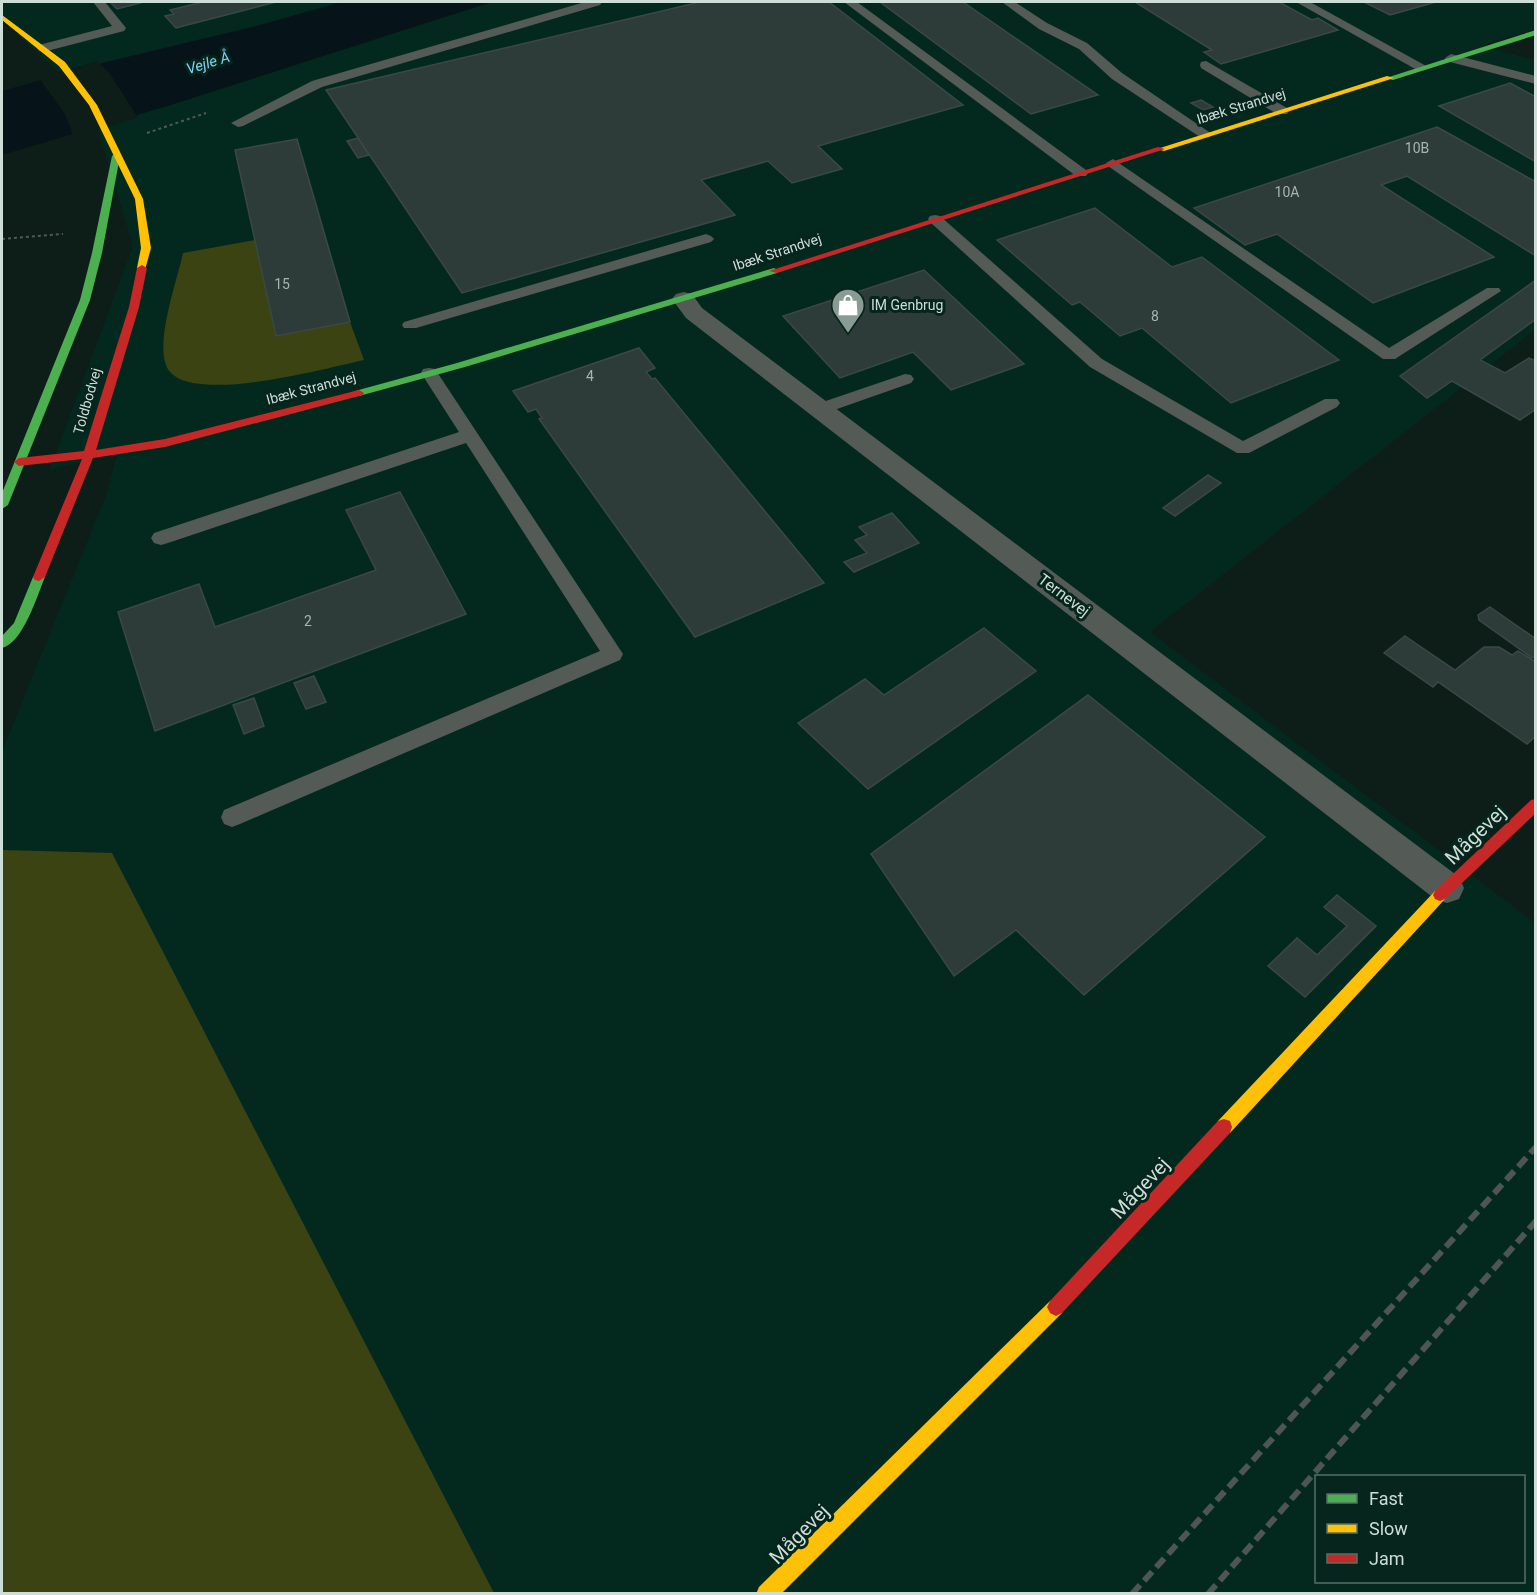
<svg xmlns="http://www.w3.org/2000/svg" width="1537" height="1595" font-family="Roboto,sans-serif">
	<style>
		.built { fill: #03291f; fill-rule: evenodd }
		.green { fill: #3c4313 }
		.water { fill: #061419 }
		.pier { fill: #0d1e19 }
		.building { fill: #2d3c39; stroke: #3a4846; stroke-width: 1.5 }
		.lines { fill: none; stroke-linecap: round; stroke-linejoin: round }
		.path { stroke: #505955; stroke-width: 2; stroke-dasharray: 3 3; stroke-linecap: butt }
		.lane { fill: #545a56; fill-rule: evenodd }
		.street { fill: #545a56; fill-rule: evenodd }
		.fast { fill: #4caf50; fill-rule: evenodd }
		.slow { fill: #ffc107; fill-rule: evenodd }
		.jam { fill: #c62828; fill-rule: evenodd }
		.rail { stroke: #4e5552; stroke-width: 6; stroke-dasharray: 12 6; stroke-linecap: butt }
		.labels { text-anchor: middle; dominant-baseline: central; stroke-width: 6; stroke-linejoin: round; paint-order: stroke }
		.far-street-label { font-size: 14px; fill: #cdded7; stroke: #06251c }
		.number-label { font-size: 14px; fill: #a5b6b0 }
		.far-poi-label { font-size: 14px; fill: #cdded7; stroke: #06251c; text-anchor: start }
		.far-water-label { font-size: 15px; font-style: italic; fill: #83d1f1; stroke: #06251c }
		.street-label { font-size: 16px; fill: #cdded7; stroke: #06251c }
		.near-street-label { font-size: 20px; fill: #cdded7; stroke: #06251c }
	</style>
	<rect width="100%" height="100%" fill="#0d1e19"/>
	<path class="built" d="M 2,2 L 1535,2 L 1535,29 L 1481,46 L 1535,60 L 1535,330 L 1150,632 L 1535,923 L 1535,1593 L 2,1593 L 2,752 L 107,493 L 118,451 L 50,470 L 133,246 L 89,100 L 2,20 ZM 1316,1476 L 1524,1476 L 1524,1582 L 1316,1582 Z"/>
	<g class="green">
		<path d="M 255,240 L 276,336 L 350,322 L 364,360 C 330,367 181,409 166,365 C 156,339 177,281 183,253 Z"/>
		<polygon points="2,850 112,853 494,1593 2,1593"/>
	</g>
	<polygon class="water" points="341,2 492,2 171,105 2,155 2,91 106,62 260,25"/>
	<polygon class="pier" points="97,61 110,74 138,118 74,137 65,114 39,78"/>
	<g class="building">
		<polygon points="110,2 144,2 117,9"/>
		<polygon points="203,2 276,2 176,28 165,16 174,14 170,10"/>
		<polygon points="700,2 829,2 963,105 818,146 842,169 792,183 768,161 701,180 735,215 462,293 326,90"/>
		<polygon points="880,2 963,2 1098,95 1031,114"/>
		<polygon points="1135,2 1279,2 1312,20 1318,18 1338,30 1221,64 1204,52 1212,50"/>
		<polygon points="1364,2 1436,2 1390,15"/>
		<polygon points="1510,83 1536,97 1536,162 1439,106"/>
		<polygon points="1201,100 1213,107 1203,110 1191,103"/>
		<polygon points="1437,127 1536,182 1536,256 1407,176 1381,185 1494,257 1373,303 1277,234 1245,245 1194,208"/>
		<polygon points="358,138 369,155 358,158 347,141"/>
		<polygon points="297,139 350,322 276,336 235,150"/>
		<polygon points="1095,208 1172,267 1202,257 1339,360 1231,403 1142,328 1120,336 1080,302 1072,305 997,240"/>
		<polygon points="924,270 1024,364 951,390 913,352 840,378 783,316"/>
		<polygon points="1536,280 1536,319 1480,360 1505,373 1529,358 1536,361 1536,409 1520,420 1452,381 1427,398 1400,376"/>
		<polygon points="639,348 655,368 646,372 652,379 655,378 824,583 695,637 539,419 542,418 536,409 528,412 513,391"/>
		<polygon points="1208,475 1221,483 1175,516 1163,508"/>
		<polygon points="400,492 466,614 155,731 118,612 199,584 215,627 376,570 346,510"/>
		<polygon points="892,513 919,543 854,572 844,562 867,553 855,540 867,535 859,527"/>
		<polygon points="1490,607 1536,639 1536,656 1532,658 1479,620 1478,615"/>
		<polygon points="984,628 1036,671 868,789 798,723 865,679 884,695"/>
		<polygon points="1405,636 1455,670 1484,647 1499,647 1512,655 1518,651 1536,662 1536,736 1527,744 1438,682 1433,687 1384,653"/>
		<polygon points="314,676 326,702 306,709 294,683"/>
		<polygon points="1088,695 1265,837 1084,995 1016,930 954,976 871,854"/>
		<polygon points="254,698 264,726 244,734 233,705"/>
		<polygon points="1337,895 1376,926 1305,997 1268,966 1297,938 1317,955 1347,926 1324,907"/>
	</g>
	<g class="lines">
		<g class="path">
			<polyline points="147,133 206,113"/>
			<polyline points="2,239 63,234"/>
		</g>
		<g class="lane">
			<polygon points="93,2 105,2 126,28 124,31 43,52 39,51 37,48 39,45 112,26"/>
			<polygon points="585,2 602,2 600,5 322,87 243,126 238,127 231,123 312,81"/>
			<polygon points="844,2 857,2 1086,170 1088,173 1086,176 1076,176"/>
			<polygon points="1002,2 1015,2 1047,23 1087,43 1122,73 1212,134 1210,137 1200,137 1112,79 1079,49 1039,29"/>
			<polygon points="1296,2 1310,2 1428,67 1422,71 1417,70"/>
			<polygon points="1451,54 1536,76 1536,84 1446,61 1445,58"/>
			<polygon points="1206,61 1287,108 1289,111 1287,114 1277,114 1201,68 1200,65 1201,62"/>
			<polygon points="1113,159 1389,348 1487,288 1499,288 1501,291 1395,359 1383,359 1108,166 1106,163"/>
			<polygon points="935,215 940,216 1102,359 1243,441 1325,399 1337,399 1340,403 1337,407 1249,453 1237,453 1090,367 930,222 928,219 930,216"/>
			<polygon points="706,234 711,236 714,239 711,242 416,328 404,328 402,325 404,322"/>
			<polygon points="429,368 435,369 623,654 620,660 240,824 232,827 224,824 221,817 224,810 600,651 466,443 168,543 161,545 154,543 151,538 154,533 459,432 421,373 423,369"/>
			<polygon points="905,374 911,375 914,379 911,383 820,415 814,413 811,409 814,405"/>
		</g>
		<polygon class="street" points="684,292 692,294 702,308 1459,877 1464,888 1459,899 1447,903 1435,899 686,318 672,299 676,294"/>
		<g class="fast">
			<polygon points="1536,30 1536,35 1393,80 1386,78"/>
			<polygon points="116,153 120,156 102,253 90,300 8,505 2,509 2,493 80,300 92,253 112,156"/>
			<polygon points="774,268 779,271 777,273 465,367 359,396 354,393 355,391 457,363"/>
			<path d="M 39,573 L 45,577 C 37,596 23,643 2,648 L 2,636 L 14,623 L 33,577 Z"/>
		</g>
		<g class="slow">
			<polygon points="2,15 65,62 97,105 143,199 151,248 145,270 137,268 141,248 135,199 89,105 59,66 2,20"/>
			<polygon points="1387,76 1394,78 1164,151 1157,149"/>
			<polygon points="1440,889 1445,891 1447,895 1445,899 1230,1133 1224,1135 1218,1133 1216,1127 1218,1121 1435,891"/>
			<polygon points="1056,1298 1062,1301 1065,1307 1062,1313 781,1594 756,1594 759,1587 1050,1301"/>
		</g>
		<g class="jam">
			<polygon points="1158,147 1165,149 777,273 769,271"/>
			<polygon points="142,265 147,268 139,307 96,450 165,439 359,390 364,393 363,395 165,447 93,458 45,577 39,581 35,580 33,577 82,459 19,466 14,462 19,458 84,451 129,307 137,268"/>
			<polygon points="1536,799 1536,813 1445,899 1440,901 1435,899 1433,895 1435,891 1531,800"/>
			<polygon points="1224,1119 1230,1121 1232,1127 1230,1133 1062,1313 1056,1316 1050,1313 1047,1307 1050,1301 1218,1121"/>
		</g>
		<g class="rail">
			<polyline points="1132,1594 1536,1147"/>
			<polyline points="1208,1594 1536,1221"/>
		</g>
	</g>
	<defs>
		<g id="shop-pin" transform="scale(1.725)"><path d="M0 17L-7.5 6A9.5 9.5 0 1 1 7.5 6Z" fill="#8a9b94" stroke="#06251c"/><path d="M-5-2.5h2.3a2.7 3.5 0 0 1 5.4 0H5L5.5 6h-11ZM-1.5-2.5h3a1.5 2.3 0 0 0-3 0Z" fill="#fff"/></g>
	</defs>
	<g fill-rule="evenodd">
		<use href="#shop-pin" x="848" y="305"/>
	</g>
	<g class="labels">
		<g class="far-street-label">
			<text transform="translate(1241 106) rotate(-17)">Ibæk Strandvej</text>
			<text transform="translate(777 252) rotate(-18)">Ibæk Strandvej</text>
			<text transform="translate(311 388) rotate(-15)">Ibæk Strandvej</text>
			<text transform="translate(87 401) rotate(-74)">Toldbodvej</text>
		</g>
		<g class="number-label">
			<text x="1417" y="148">10B</text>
			<text x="1287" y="192">10A</text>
			<text x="282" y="284">15</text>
			<text x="1155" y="316">8</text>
			<text x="590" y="376">4</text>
			<text x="308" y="621">2</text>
		</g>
		<g class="far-poi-label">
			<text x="871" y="305">IM Genbrug</text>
		</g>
		<g class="far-water-label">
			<text transform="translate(208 63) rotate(-17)">Vejle Å</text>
		</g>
		<g class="street-label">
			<text transform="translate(1064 595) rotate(37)">Ternevej</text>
		</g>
		<g class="near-street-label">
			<text transform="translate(1475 835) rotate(-44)">Mågevej</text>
			<text transform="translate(1140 1188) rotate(-47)">Mågevej</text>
			<text transform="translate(799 1534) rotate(-45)">Mågevej</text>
		</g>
	</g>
	<rect width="1537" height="1595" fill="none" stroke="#cdded7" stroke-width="6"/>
	<rect x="1315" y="1475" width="210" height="108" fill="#06251c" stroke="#566f67" stroke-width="1.5"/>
	<rect x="1327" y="1494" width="30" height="9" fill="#4caf50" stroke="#566f67" stroke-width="1.5"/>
	<text x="1369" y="1505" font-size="18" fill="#cdded7">Fast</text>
	<rect x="1327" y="1524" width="30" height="9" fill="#ffc107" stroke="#566f67" stroke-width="1.5"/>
	<text x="1369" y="1535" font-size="18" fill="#cdded7">Slow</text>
	<rect x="1327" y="1554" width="30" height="9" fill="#c62828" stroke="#566f67" stroke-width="1.5"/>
	<text x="1369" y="1565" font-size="18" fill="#cdded7">Jam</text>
</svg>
